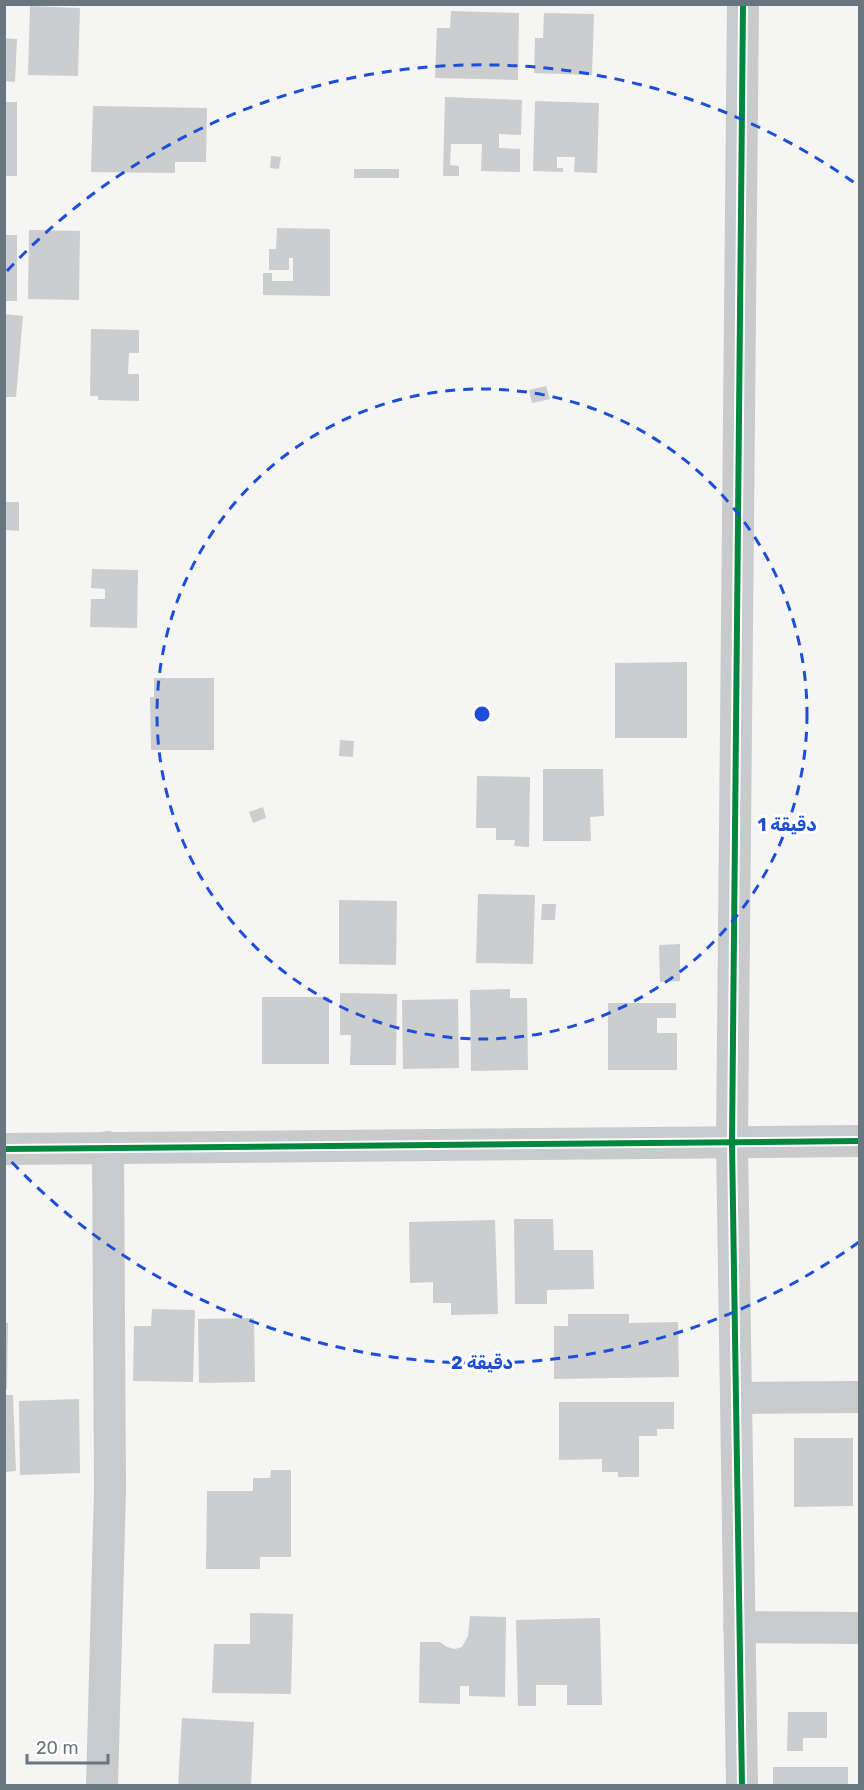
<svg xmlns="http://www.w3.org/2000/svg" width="864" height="1790" font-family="Rubik,Cairo,sans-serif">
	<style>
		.building { fill: #cccdce }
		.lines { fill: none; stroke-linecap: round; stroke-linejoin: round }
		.street { stroke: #c9cacb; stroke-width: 32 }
		.cycleway-casing { stroke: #fff; stroke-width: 10 }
		.cycleway { stroke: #00873e; stroke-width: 6 }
		.ring { fill: none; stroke: #1d4ed8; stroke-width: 3; stroke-dasharray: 10 8 }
		.centre { fill: #1d4ed8; stroke: #fff; stroke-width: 3 }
		.ring-label { font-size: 18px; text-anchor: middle; font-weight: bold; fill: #1d4ed8; stroke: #fff; stroke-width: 6; stroke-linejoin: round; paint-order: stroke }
	</style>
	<rect width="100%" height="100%" fill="#f5f5f4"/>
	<g class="building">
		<polygon points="30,6 80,8 78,76 28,75"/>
		<polygon points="451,11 519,13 518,80 435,78 437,28 450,28"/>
		<polygon points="544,13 594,14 592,75 534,73 535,38 543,38"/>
		<polygon points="4,38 17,39 15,82 4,81"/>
		<polygon points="445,97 522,100 521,135 499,134 499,148 520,149 520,172 481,171 482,144 451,144 450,165 459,166 459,176 443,176"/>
		<polygon points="535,101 599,103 597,173 574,172 575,157 557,157 557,168 563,168 563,172 533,171"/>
		<rect x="4" y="102" width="13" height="74"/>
		<polygon points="93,106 207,108 206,162 175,162 175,173 91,172"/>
		<polygon points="271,156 281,157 279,169 270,168"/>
		<rect x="354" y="169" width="45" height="9"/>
		<polygon points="277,228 330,229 330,296 263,295 263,273 272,273 272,281 293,281 293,258 289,258 289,270 269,270 269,249 276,249"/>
		<polygon points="29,230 80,231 79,300 28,299"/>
		<rect x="4" y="235" width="13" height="66"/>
		<polygon points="4,314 23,316 16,397 4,397"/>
		<polygon points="91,329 139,330 139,353 129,353 128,374 139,374 139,401 98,400 98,396 90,396"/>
		<polygon points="546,386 550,399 532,403 529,390"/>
		<polygon points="4,502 19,502 19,531 4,530"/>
		<polygon points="92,569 138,570 137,628 90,627 91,599 105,599 105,589 91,588"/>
		<polygon points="687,662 687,738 615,738 615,663"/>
		<polygon points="154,678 214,678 214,750 151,750 150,697 154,697"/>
		<polygon points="340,740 354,741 353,757 339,756"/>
		<polygon points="543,769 603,769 604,816 590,817 591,841 543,841"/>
		<polygon points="477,776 530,777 529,847 514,846 515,840 496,840 496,828 476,828"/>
		<polygon points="263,807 266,818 253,823 249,812"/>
		<polygon points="478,894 535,895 533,964 476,963"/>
		<polygon points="339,900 397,901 396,965 339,964"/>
		<polygon points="542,904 556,904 555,920 541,920"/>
		<polygon points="680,944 680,981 660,982 659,945"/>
		<polygon points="510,989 510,998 527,998 528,1070 471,1071 470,990"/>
		<polygon points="340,993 397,994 396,1065 350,1065 351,1035 340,1035"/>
		<rect x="262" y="997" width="67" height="67"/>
		<polygon points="458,999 459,1068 403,1069 402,1000"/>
		<polygon points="608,1003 676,1003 676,1018 657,1018 657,1033 677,1033 677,1070 608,1070"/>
		<polygon points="514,1219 553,1219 554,1250 593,1250 594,1289 547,1290 547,1304 515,1304"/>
		<polygon points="495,1220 498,1314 451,1315 451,1303 433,1303 433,1282 410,1283 409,1222"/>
		<polygon points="152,1309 195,1310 193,1382 133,1381 134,1326 151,1326"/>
		<polygon points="568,1314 629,1314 629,1323 678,1322 679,1377 554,1379 554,1326 568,1326"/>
		<polygon points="254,1318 255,1382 199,1383 198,1319"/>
		<polygon points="4,1323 8,1323 7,1389 4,1389"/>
		<polygon points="5,1395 13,1395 16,1471 5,1472"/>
		<polygon points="79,1399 80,1473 20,1475 19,1401"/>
		<polygon points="559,1402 674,1402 674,1429 657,1429 657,1436 639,1436 639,1477 618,1477 618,1472 602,1472 602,1459 559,1460"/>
		<polygon points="794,1438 853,1438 853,1506 794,1507"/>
		<polygon points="271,1470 291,1470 291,1557 260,1557 260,1569 206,1569 207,1491 253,1491 253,1478 270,1478"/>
		<polygon points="250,1613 293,1614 291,1694 212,1693 214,1644 250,1644"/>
		<polygon points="470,1616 506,1617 505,1697 469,1696 469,1686 460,1686 460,1704 419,1703 420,1642 440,1642 447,1647 455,1649 462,1647 468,1636"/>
		<polygon points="600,1618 602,1705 567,1705 567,1685 536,1685 536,1706 518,1706 516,1620"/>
		<polygon points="788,1712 827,1712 827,1738 803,1738 803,1751 787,1751"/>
		<polygon points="182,1718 254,1722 251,1786 178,1786"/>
		<rect x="773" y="1767" width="75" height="19"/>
	</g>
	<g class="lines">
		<g class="street">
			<polyline points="4,1149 860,1141"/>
			<polyline points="736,1398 860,1397"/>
			<polyline points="739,1627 860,1628"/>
			<polyline points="102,1786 110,1490 108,1147"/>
			<polyline points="742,1786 732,1142 743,4"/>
		</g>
		<g class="cycleway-casing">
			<g id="cycleway">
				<polyline points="4,1149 860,1141"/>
				<polyline points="742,1786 732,1142 743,4"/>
			</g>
		</g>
		<use href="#cycleway" class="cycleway"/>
	</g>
	<g class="ring">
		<circle cx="482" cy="714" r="325"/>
		<path d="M859 1242A649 649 0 0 1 7 1157M7 271A649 649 0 0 1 859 186"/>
	</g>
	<circle cx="482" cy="714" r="9" class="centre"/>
	<g class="ring-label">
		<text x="787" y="831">1 دقيقة</text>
		<text x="482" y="1369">2 دقيقة</text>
	</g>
	<rect width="864" height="1790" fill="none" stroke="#687680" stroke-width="12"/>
	<path d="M27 1754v9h81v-9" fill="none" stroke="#687680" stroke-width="3"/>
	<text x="36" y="1754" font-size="18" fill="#687680" stroke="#ffffff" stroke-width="4.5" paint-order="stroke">20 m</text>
</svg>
